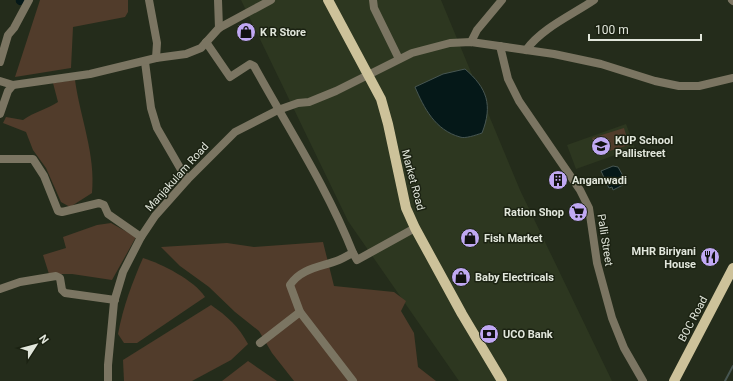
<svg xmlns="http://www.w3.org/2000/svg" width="733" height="381" font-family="Roboto,sans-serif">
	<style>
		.built { fill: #2d3720 }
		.green { fill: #513c2b }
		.water { fill: #051818; stroke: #475652 }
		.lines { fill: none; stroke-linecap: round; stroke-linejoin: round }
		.stream { stroke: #475652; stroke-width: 2 }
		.canal { stroke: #051818; stroke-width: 8 }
		.minor { stroke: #7b7562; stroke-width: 8 }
		.major { stroke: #cdc29a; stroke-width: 10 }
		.labels { text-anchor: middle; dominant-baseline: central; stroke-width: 3; stroke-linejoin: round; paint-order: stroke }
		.poi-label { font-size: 11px; font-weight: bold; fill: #e1e6db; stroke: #1b2212; text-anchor: start }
		.street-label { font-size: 11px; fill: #e1e6db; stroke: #1b2212 }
	</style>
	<rect width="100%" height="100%" fill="#242c1b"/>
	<g class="built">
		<polygon points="241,0 441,0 520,190 612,381 459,381 348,221"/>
		<polygon points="626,124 635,148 576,169 567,145"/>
	</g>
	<g class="green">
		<polygon points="40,0 128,0 128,12 125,17 73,27 71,68 15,77"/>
		<path d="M 75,80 C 80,117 96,155 92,193 L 70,207 L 61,202 L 46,168 L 33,150 L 26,132 L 3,123 L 6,117 L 23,120 C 34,112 47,109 58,102 L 53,83 Z"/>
		<polygon points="624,128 629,145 597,155 592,138"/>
		<polygon points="111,223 136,237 112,280 72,274 49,274 43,255 66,248 63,237 97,225"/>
		<polygon points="323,242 334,286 394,292 406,301 401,311 414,333 418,367 436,381 294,381 272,353 259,331 235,312 209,287 180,266 161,247 227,243 254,247"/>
		<path d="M 143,258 C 162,264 194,280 205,297 L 137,343 L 124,343 L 118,334 C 123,307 132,283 143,258 Z"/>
		<path d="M 211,305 C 227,316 239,327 248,344 L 231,360 L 192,381 L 124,381 L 123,360 Z"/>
		<polygon points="248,361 277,381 222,381"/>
	</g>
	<g class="water">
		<path d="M 465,69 C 487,88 493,105 482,133 C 476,135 465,139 460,137 C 435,130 424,108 415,87 L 443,74 Z"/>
		<polygon points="613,166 618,167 627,183 613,190 612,187 609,188 601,171"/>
	</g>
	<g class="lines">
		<polyline class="stream" points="725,381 733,366"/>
		<polyline class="canal" points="20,1 21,0"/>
		<g class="minor">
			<polyline points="149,0 157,43 156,58"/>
			<polyline points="218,0 219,28"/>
			<polyline points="373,0 374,8 399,59"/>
			<polyline points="732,0 733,1"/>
			<path d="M 206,42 L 230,77 L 250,64 L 254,66 C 288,128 327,187 353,253"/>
			<polyline points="471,42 477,30 502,0"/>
			<polyline points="500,46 508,79 519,101 580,190 589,208 597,263 612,318 624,348 643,381"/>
			<path d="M 526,50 C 542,28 572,15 594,0"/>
			<polyline points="0,62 8,35 14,28 29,0"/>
			<polyline points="145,62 151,108 157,128 187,180"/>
			<polyline points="0,81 13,85 8,91 0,114"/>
			<polyline points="13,85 90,74 156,58 186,54 201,48 219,28 271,0"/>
			<polyline points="0,159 33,159 44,176 58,211 62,212 99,203 104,205 108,214 141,237"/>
			<polyline points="0,289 20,282 56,276 60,278 62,290 65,293 115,300"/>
			<polyline points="260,343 300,312"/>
			<polyline points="108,381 108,365 114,302 123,272 141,237 155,216 187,180 235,132 278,110 298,103 309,102 336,91 412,53 450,43 471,42 554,54 601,64 655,81 679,86 699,86 733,78"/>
			<path d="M 353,381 L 300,312 L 290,285 C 301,268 321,267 339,260 C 344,258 348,255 353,253 L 357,260 L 415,228"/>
		</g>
		<g class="major">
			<polyline points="328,0 381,99 388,124 406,208 415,228 462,314 502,381"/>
			<polyline points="674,381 733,268"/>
		</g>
	</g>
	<defs>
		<g id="shop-disc" transform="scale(1)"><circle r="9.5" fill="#c0a8f3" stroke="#1b2212"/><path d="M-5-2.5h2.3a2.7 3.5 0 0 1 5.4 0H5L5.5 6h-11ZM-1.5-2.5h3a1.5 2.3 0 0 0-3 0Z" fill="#111"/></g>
		<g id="school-disc" transform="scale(1)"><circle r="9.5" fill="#c0a8f3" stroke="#1b2212"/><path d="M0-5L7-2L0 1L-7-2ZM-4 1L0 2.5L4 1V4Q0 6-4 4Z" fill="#111"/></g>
		<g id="building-disc" transform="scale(1)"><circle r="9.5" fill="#c0a8f3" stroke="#1b2212"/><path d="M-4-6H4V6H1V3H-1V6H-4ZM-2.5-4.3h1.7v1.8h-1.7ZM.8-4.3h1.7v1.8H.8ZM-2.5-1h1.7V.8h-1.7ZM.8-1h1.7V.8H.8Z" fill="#111"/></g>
		<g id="supermarket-disc" transform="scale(1)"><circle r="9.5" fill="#c0a8f3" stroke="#1b2212"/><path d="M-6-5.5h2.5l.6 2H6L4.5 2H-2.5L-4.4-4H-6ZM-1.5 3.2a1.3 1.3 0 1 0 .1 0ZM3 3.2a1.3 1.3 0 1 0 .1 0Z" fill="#111"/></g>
		<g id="restaurant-disc" transform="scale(1)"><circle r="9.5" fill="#c0a8f3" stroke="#1b2212"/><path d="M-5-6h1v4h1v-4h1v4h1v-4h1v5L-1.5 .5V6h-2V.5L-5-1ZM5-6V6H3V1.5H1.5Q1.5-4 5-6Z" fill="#111"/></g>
		<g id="bank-disc" transform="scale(1)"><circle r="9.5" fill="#c0a8f3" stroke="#1b2212"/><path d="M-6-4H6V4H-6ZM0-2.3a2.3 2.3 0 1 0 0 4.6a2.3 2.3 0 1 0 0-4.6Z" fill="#111"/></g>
	</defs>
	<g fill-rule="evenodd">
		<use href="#shop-disc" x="246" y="32"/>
		<use href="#school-disc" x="601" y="146"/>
		<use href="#building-disc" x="558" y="180"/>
		<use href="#supermarket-disc" x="578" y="212"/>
		<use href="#shop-disc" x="470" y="238"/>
		<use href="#restaurant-disc" x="710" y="257"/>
		<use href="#shop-disc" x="461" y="277"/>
		<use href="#bank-disc" x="489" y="334"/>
	</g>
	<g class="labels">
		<g class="poi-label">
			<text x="260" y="32">K R Store</text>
			<text x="615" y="140">KUP School<tspan x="615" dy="13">Pallistreet</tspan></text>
			<text x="572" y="180">Anganwadi</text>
			<text x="564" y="212" text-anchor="end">Ration Shop</text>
			<text x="484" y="238">Fish Market</text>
			<text x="696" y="251" text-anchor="end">MHR Biriyani<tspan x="696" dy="13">House</tspan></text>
			<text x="475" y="277">Baby Electricals</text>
			<text x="503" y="334">UCO Bank</text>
		</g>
		<g class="street-label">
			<text transform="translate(177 177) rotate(-48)">Manjakulam Road</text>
			<text transform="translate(413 180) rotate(75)">Market Road</text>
			<text transform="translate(605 240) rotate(81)">Palli Street</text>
			<text transform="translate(693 319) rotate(-62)">BOC Road</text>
		</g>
	</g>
	<g transform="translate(36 345) rotate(54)" stroke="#1b2212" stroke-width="3" paint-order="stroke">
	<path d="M0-3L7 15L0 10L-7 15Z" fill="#e1e6db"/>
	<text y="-6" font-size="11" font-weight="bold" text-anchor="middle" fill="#e1e6db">N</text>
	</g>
	<path d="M589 34v6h112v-6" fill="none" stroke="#e1e6db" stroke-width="2"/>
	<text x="595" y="34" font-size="12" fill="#e1e6db" stroke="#1b2212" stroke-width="3" paint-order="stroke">100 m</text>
</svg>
